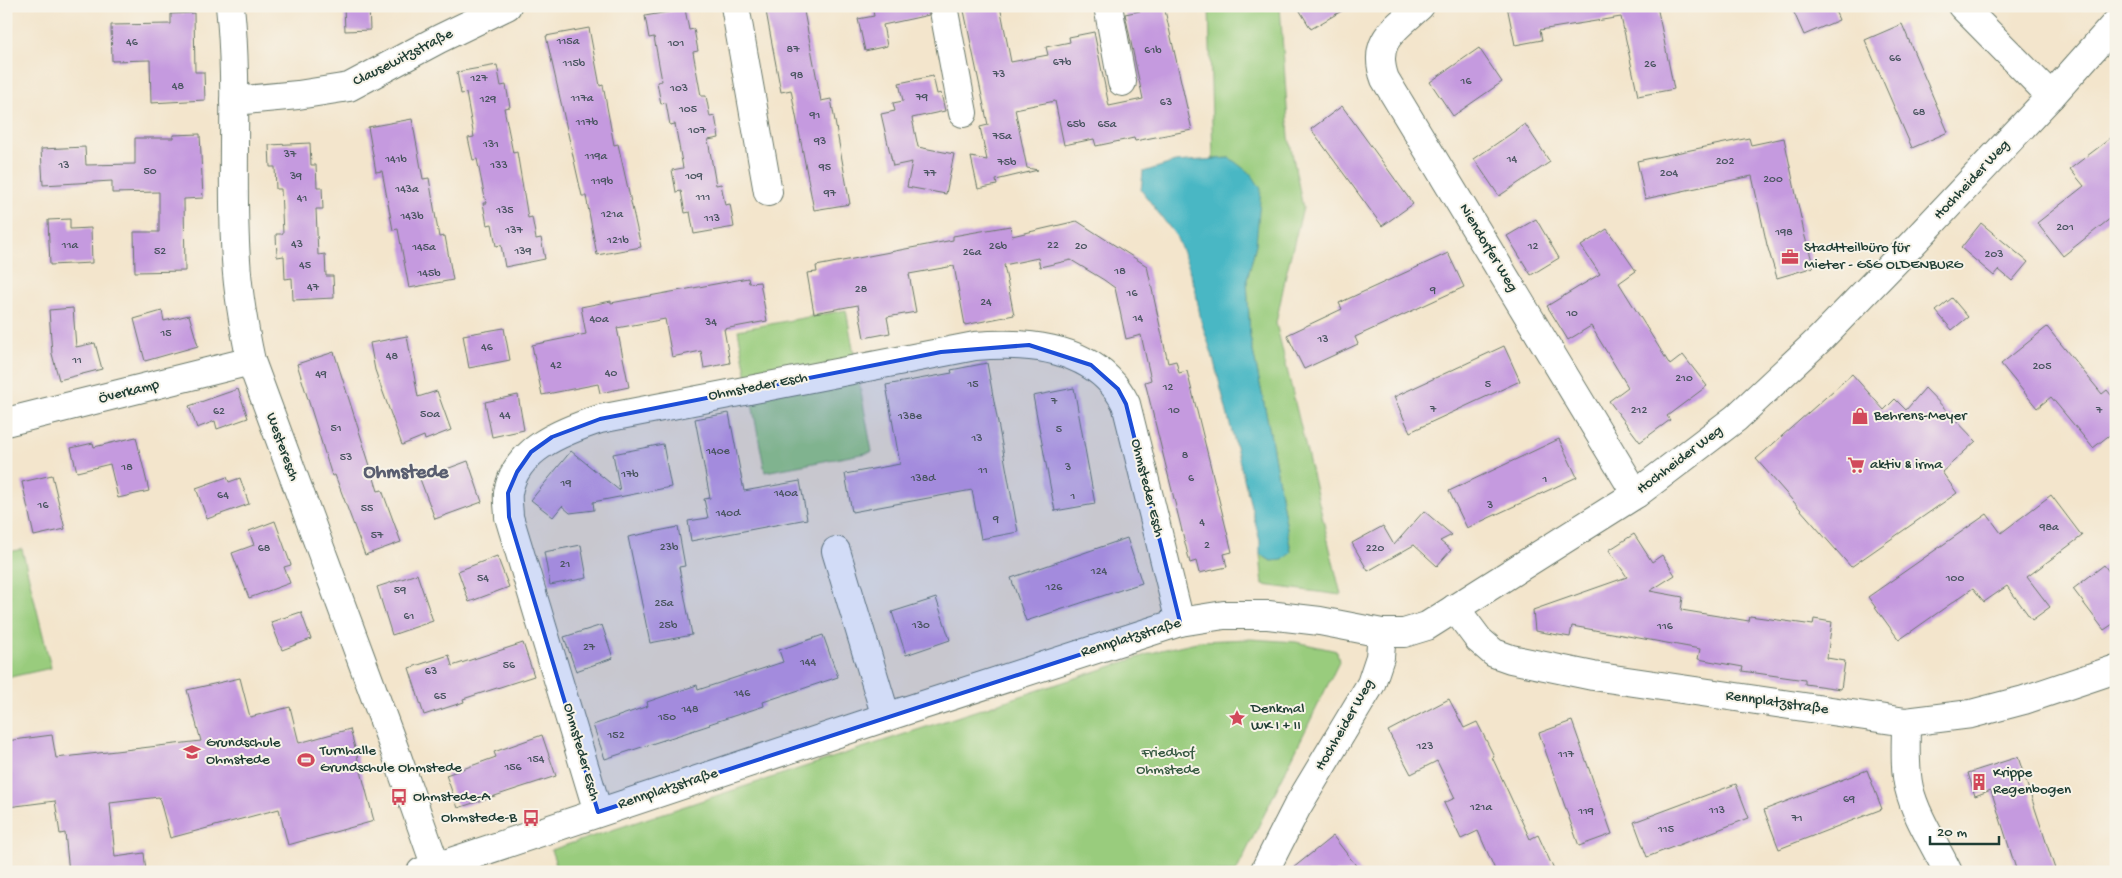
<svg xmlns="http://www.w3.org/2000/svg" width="2122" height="878" font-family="'Gochi Hand',sans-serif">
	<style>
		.green { fill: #99cc7d; stroke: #5c8458 }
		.water { fill: #4ab7c4; stroke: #347a7c }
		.building { fill: #c59adf }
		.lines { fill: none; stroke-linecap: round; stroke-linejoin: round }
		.minor-casing { stroke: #697869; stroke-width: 30 }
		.minor { stroke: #fff; stroke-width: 28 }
		.marked { fill: #1d4ed8; fill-opacity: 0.2; stroke: #1d4ed8; stroke-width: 4; stroke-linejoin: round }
		.labels { text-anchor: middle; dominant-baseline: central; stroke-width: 4; stroke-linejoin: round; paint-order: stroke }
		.number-label { font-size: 12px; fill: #48545f }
		.street-label { font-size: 15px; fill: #1f3d34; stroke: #f7f3e8 }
		.poi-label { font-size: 15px; fill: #1f3d34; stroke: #f7f3e8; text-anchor: start }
		.park-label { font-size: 15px; fill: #375a43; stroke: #f7f3e8 }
		.district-label { font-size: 20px; font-weight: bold; fill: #595e70; stroke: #f7f3e8 }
	</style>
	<rect width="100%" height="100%" fill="#f7f3e8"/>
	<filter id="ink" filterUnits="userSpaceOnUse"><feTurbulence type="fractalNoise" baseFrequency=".02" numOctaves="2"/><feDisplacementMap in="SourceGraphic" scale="10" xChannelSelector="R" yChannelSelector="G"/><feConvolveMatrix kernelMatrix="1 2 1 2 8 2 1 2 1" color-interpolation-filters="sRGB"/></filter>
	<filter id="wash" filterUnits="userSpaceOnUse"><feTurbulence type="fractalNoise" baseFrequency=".0096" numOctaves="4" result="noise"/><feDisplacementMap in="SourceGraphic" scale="20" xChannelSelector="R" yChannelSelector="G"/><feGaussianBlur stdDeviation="1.12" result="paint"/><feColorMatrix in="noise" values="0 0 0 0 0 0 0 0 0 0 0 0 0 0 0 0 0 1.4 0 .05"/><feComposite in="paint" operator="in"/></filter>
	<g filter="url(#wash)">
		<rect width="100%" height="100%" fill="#f3e5cc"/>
		<g class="green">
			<polygon points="1209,6 1280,6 1289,137 1303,208 1287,270 1276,323 1341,595 1263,585 1260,554 1271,561 1291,551 1269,427 1250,337 1247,280 1256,244 1230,158 1213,159"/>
			<polygon points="846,310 872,452 765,472 738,330"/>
			<polygon points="22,549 51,668 6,678 6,553"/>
			<polygon points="1250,639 1296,642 1337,651 1339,662 1236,872 559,872 551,850 1161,650 1201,641"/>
		</g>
		<polygon class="water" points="1230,158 1252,175 1261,189 1256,244 1247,280 1250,337 1269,427 1291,552 1283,560 1271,561 1260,554 1260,541 1212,354 1201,321 1195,288 1188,265 1176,236 1141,190 1143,172 1175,162"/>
		<g id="blocks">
			<g class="building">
				<polygon points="344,6 369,6 370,30 345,31"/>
				<polygon points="765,6 803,6 821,101 831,99 850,204 814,210 791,90 781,92"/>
				<polygon points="872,6 928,6 929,15 883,25 887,46 865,51 858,19 874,16"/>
				<polygon points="963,6 1000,6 1011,62 1048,55 1046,47 1070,42 1069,37 1094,32 1109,106 1143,99 1125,14 1164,6 1192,130 1135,141 1134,138 1096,146 1094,139 1064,145 1055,101 1015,109 1027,168 1038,170 996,180 997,185 978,189 971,157 987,160 980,127 988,125"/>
				<polygon points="1297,6 1350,6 1311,29"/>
				<polygon points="1507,6 1657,6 1674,89 1638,96 1621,17 1540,30 1542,40 1515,45"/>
				<polygon points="1791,6 1833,6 1839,20 1804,35"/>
				<polygon points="685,9 689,30 694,29 698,51 693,52 701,96 706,96 710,117 715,116 719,138 708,140 716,185 721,184 725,205 730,204 734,227 694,234 690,212 685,213 681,191 676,192 672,170 683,168 675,124 670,125 666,103 661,104 657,82 662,81 654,37 649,38 645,16"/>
				<polygon points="194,13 195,72 204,72 205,100 151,103 150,60 112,61 111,25 171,24 171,14"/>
				<polygon points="1902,24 1948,132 1912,148 1865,40"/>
				<polygon points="589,28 600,86 603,85 614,145 618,144 641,247 597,255 586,196 582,196 546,36"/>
				<polygon points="1479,48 1502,82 1453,116 1430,82"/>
				<polygon points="497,65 501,86 506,85 510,107 504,108 513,153 517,152 528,218 532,217 536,239 541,238 545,259 505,267 501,245 496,246 492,224 487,225 483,203 486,203 477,159 473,160 468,138 474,137 466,93 461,94 457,72"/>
				<polygon points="933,76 937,94 941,93 945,111 912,118 918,147 954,154 946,194 907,187 912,162 893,166 881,114 895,111 893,103 903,101 899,83"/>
				<polygon points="1342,106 1413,204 1382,226 1311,129"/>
				<polygon points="412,119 423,179 429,178 439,237 445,236 453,280 409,288 398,229 393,230 382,171 376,172 368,127"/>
				<polygon points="1525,124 1550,162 1499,196 1474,159"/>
				<polygon points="200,134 203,198 184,199 185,271 135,272 134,232 159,232 159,192 112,193 112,181 43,185 41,149 85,147 86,165 135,164 135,138 173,138 173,135"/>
				<polygon points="2116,134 2116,214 2063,256 2037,223 2084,186 2070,169"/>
				<polygon points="1749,138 1751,145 1784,138 1805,237 1814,267 1777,278 1767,245 1752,176 1645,199 1637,161"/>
				<polygon points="310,143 311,165 316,165 317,187 322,187 323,209 316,209 318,255 325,254 326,276 333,276 334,298 293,300 292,278 285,279 284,256 277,257 276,234 283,234 281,189 276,189 275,167 270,167 269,145"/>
				<polygon points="70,219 70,229 91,228 92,263 50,265 48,220"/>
				<polygon points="1536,219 1559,258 1531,275 1507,236"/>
				<polygon points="1077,221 1147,266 1168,363 1176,361 1179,373 1187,371 1232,552 1224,554 1227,567 1199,573 1196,561 1190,563 1145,382 1151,380 1141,335 1126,339 1115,288 1104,280 1071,260 1040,267 1038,258 1004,265 1014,315 965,325 954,266 909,274 916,312 887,317 890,333 864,338 858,305 814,313 807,273 817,272 816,266 953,240 953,236 1010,226 1012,236"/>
				<polygon points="1981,223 2028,262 2012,281 1999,270 1994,276 1961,248"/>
				<polygon points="1607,229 1636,271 1619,283 1670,365 1683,355 1707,386 1667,416 1670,420 1640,442 1609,401 1628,387 1591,326 1568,340 1547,306 1600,274 1581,246"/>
				<polygon points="1448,253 1464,287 1355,337 1358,344 1304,369 1287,335 1342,309 1339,303"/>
				<polygon points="748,278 749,283 760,282 767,321 724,329 730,363 704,368 701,351 672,357 665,319 617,328 629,387 600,393 598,384 542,395 532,345 586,334 581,307 611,301 611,303"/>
				<polygon points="1952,298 1968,317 1952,330 1936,311"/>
				<polygon points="73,308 76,347 95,343 102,369 59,380 52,354 49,310"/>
				<polygon points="162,311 164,321 189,315 198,346 145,361 134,319"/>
				<polygon points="2047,327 2102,394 2107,390 2116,401 2116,430 2093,448 2051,397 2037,408 2001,364"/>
				<polygon points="504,328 510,360 469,368 463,335"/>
				<polygon points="407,336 418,397 437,391 451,430 425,440 424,436 402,445 375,370 370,343"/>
				<polygon points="1504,346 1520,381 1410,432 1394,397"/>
				<polygon points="334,352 378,491 382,490 401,542 365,555 335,475 332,476 297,364"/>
				<polygon points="987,363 1018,532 981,539 972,490 852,512 845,474 900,464 886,385 952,373 951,370"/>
				<polygon points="1852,374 1884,410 1895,399 1906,410 1925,388 1976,441 1942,472 1957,493 1851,567 1756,459"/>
				<polygon points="1074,388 1095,504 1055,511 1033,396"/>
				<polygon points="238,389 248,418 217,429 215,421 197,428 189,406"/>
				<polygon points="518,395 524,430 492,437 485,402"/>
				<polygon points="729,413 744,491 800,481 807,519 691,541 688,521 708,518 704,499 710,498 695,419"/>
				<polygon points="136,437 149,491 118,498 110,464 77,472 71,448 93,443 94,447"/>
				<polygon points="1559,439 1577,477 1467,528 1449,491"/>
				<polygon points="663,444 671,487 593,502 594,510 570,513 562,506 553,517 531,500 571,451 620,491 613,454"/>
				<polygon points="468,461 482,502 435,519 420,479"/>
				<polygon points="52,475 65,529 34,536 22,482"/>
				<polygon points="227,477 229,482 240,478 249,504 207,519 196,488"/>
				<polygon points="2051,495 2082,536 2027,577 2050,607 2032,620 2007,586 1984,602 1973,588 1899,640 1868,597 1987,514 2001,533"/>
				<polygon points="1424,511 1452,535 1440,541 1451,550 1437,566 1414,545 1368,571 1352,543 1383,526 1394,545"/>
				<polygon points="275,521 291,565 284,567 290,583 249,598 232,553 254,545 249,531"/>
				<polygon points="678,527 685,566 679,567 692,635 650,643 628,537"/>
				<polygon points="1634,534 1652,562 1662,555 1675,575 1650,591 1683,597 1681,610 1749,621 1750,616 1813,625 1814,619 1832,622 1827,658 1845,661 1841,689 1805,684 1805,680 1742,671 1743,667 1698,659 1700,649 1572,626 1570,637 1535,631 1533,610 1627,577 1609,550"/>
				<polygon points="1127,538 1142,583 1026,621 1011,578"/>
				<polygon points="581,545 587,578 550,585 544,552"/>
				<polygon points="497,556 509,587 469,602 458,571"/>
				<polygon points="2104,565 2116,581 2116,622 2104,630 2073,589"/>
				<polygon points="417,574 433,621 392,635 377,587"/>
				<polygon points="936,598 950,640 906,655 892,612"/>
				<polygon points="301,612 311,639 282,650 271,622"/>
				<polygon points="602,625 613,658 576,671 564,637"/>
				<polygon points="823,635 838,677 763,702 764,706 709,724 710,725 605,759 593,725 648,706 647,702 697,685 698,690 783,662 779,650"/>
				<polygon points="523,643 534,676 463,699 464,702 424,715 409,668 449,655 452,666"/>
				<polygon points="240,678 250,717 290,707 299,743 350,729 374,821 288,845 279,809 170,838 159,797 110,803 115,857 144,853 146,872 69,872 65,833 60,834 55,801 8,807 6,741 52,735 56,758 201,741 187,690"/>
				<polygon points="1449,699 1464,728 1477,722 1494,756 1492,757 1530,839 1538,835 1555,872 1496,872 1478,831 1461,839 1444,803 1455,798 1437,761 1411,774 1388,731"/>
				<polygon points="1572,721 1612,834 1579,846 1539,733"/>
				<polygon points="542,735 556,776 458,808 446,775 496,757 494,752"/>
				<polygon points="2018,757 2056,872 2017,872 1991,790 1975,796 1968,773"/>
				<polygon points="1867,770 1882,809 1779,849 1764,810"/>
				<polygon points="1736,784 1749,818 1647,857 1634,822"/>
				<polygon points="1333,836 1361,872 1288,872"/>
			</g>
		</g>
	</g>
	<g filter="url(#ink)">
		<use href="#blocks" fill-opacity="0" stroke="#697869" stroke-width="1"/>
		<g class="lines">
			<g class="minor-casing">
				<g id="minor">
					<path d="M 230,6 C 239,91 230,176 236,260 C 238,295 244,328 251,361 L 394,748 L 436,867"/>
					<polyline points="735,6 768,192"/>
					<polyline points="943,6 963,113"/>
					<polyline points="1108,6 1122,82"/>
					<path d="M 1420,6 C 1395,29 1371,41 1385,79 L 1636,494"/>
					<polyline points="1962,6 2051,96"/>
					<polyline points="234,101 298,95 349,87 439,39 507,6"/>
					<polyline points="6,422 251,361"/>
					<polyline points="836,551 886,717"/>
					<polyline points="1455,608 1479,640 1494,653 1511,659 1593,676 1906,722 1971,714 2024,700 2116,669"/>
					<path d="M 1906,722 C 1906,744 1904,766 1909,788 C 1916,817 1935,845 1948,872"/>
					<path d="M 598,812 L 509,517 C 509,509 507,501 508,493 C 515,449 563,431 600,419 L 975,346 C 1032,341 1098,348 1126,404 L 1180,622"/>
					<polyline points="421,872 886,717 1180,622 1224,615 1268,615 1320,621 1382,633 1404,633 1427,626 1636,494 1736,418 1820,339 1912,244 2051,96 2116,23"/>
					<polyline points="1264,872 1297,807 1371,684 1380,657 1382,633"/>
				</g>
			</g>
			<use href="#minor" class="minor"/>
		</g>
	</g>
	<path class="marked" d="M 1029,345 L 1091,365 L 1118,389 L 1126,404 L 1180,622 L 598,812 L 509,517 L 508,493 L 517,472 L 531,452 L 552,437 L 600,419 L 941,352 Z"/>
	<defs>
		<g id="office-bare" transform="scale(1.35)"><path d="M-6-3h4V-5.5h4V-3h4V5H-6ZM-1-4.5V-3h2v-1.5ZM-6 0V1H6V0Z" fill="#d1495b" stroke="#f7f3e8" stroke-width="2.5" paint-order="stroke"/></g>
		<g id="shop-bare" transform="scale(1.35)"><path d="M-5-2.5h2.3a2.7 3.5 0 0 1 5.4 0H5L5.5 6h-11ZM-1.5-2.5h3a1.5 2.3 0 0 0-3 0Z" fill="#d1495b" stroke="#f7f3e8" stroke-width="2.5" paint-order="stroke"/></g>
		<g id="supermarket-bare" transform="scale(1.35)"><path d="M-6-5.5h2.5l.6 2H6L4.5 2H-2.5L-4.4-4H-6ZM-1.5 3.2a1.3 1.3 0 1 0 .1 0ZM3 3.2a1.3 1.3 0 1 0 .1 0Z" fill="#d1495b" stroke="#f7f3e8" stroke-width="2.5" paint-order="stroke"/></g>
		<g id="sight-bare" transform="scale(1.35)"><path d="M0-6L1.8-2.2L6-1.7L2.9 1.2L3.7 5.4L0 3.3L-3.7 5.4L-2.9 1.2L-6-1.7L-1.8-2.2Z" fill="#d1495b" stroke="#f7f3e8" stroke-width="2.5" paint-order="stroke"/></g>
		<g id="school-bare" transform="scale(1.35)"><path d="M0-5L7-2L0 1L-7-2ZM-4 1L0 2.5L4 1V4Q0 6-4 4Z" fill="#d1495b" stroke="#f7f3e8" stroke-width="2.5" paint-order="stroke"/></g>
		<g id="stadium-bare" transform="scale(1.35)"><path d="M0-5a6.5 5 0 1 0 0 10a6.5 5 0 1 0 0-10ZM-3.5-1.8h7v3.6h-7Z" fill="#d1495b" stroke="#f7f3e8" stroke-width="2.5" paint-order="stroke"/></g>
		<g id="building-bare" transform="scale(1.35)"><path d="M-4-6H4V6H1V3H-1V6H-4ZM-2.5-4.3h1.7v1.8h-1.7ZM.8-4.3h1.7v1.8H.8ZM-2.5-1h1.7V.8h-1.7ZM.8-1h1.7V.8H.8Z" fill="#d1495b" stroke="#f7f3e8" stroke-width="2.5" paint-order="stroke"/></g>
		<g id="bus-bare" transform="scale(1.35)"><path d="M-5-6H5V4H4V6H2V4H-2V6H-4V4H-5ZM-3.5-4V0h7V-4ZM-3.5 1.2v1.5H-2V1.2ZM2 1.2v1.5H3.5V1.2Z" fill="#d1495b" stroke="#f7f3e8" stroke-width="2.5" paint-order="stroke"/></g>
	</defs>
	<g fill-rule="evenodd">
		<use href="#office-bare" x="1790" y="257"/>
		<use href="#shop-bare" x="1860" y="416"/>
		<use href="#supermarket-bare" x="1856" y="465"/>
		<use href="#sight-bare" x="1237" y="718"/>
		<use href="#school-bare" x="192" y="752"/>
		<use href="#stadium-bare" x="306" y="760"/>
		<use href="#building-bare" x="1979" y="782"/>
		<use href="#bus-bare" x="399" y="797"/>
		<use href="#bus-bare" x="531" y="818"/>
	</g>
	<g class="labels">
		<g class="number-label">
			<text x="568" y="42">115a</text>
			<text x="132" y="43">46</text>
			<text x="676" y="44">101</text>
			<text x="793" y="50">87</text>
			<text x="1153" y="51">61b</text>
			<text x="1895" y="59">66</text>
			<text x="1062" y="63">67b</text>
			<text x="574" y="64">115b</text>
			<text x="1650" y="65">26</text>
			<text x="999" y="75">73</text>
			<text x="797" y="76">98</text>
			<text x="479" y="79">127</text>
			<text x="1466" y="82">16</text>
			<text x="178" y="87">48</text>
			<text x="679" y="89">103</text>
			<text x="922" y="98">79</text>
			<text x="582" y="99">117a</text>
			<text x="488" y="100">129</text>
			<text x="1166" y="103">63</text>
			<text x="688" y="110">105</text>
			<text x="1919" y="113">68</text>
			<text x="815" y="116">91</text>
			<text x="587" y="123">117b</text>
			<text x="1076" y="125">65b</text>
			<text x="1107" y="125">65a</text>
			<text x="697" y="131">107</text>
			<text x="1002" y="137">75a</text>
			<text x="820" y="142">93</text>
			<text x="491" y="145">131</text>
			<text x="290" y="155">37</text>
			<text x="596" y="157">119a</text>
			<text x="396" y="160">141b</text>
			<text x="1512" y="160">14</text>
			<text x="1725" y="162">202</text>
			<text x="1007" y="163">75b</text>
			<text x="64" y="166">13</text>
			<text x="499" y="166">133</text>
			<text x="825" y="168">95</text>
			<text x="150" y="172">50</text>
			<text x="930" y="174">77</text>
			<text x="1669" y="174">204</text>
			<text x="296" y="177">39</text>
			<text x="694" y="177">109</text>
			<text x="1773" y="180">200</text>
			<text x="602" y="182">119b</text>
			<text x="407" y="190">143a</text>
			<text x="830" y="194">97</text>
			<text x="703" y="198">111</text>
			<text x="302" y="199">41</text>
			<text x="505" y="211">135</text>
			<text x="612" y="215">121a</text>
			<text x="412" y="217">143b</text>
			<text x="712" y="219">113</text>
			<text x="2065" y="228">201</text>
			<text x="514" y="231">137</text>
			<text x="1784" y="233">198</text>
			<text x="618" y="241">121b</text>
			<text x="297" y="245">43</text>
			<text x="70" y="246">11a</text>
			<text x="1053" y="246">22</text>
			<text x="998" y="247">26b</text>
			<text x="1081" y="247">20</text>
			<text x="1533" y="247">12</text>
			<text x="424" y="248">145a</text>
			<text x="160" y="252">52</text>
			<text x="523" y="252">139</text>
			<text x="972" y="253">26a</text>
			<text x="1994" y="255">203</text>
			<text x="305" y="266">45</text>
			<text x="1120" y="272">18</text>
			<text x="429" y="274">145b</text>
			<text x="313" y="288">47</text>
			<text x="861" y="290">28</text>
			<text x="1433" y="291">9</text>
			<text x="1132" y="294">16</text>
			<text x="986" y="303">24</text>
			<text x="1572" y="314">10</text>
			<text x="1138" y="319">14</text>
			<text x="599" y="320">40a</text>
			<text x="711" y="323">34</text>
			<text x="166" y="334">15</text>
			<text x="1323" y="340">13</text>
			<text x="487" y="348">46</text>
			<text x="392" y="357">48</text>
			<text x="77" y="361">11</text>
			<text x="556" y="366">42</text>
			<text x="2042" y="367">205</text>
			<text x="611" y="374">40</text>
			<text x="321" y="375">49</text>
			<text x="1684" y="379">210</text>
			<text x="973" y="385">15</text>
			<text x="1488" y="385">5</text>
			<text x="1168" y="388">12</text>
			<text x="1054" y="402">7</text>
			<text x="1433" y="410">7</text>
			<text x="1174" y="411">10</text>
			<text x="1639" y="411">212</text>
			<text x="2099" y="411">7</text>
			<text x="219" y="412">62</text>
			<text x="430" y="415">50a</text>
			<text x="505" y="416">44</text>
			<text x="910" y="417">138e</text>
			<text x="336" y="429">51</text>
			<text x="1059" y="430">5</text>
			<text x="977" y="439">13</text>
			<text x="718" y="452">140e</text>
			<text x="1185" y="456">8</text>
			<text x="346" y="458">53</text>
			<text x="127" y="468">18</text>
			<text x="1068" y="468">3</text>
			<text x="983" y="471">11</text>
			<text x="630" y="475">17b</text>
			<text x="923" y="479">138d</text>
			<text x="1191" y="479">6</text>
			<text x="1545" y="480">1</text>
			<text x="566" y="484">19</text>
			<text x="786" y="494">140a</text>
			<text x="223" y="496">64</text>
			<text x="1073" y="497">1</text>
			<text x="43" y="506">16</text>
			<text x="1490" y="506">3</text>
			<text x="367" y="509">55</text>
			<text x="728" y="514">140d</text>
			<text x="996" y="520">9</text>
			<text x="1202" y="523">4</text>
			<text x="2049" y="528">98a</text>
			<text x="377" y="536">57</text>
			<text x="1207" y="546">2</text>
			<text x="669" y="548">23b</text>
			<text x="264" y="549">68</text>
			<text x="1375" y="549">220</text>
			<text x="565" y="565">21</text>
			<text x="1099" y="572">124</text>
			<text x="483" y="579">54</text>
			<text x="1955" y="579">100</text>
			<text x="1054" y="588">126</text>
			<text x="400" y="591">59</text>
			<text x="664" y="604">25a</text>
			<text x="409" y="617">61</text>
			<text x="668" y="626">25b</text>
			<text x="921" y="626">130</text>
			<text x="1665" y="627">116</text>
			<text x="589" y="648">27</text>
			<text x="808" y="663">144</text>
			<text x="509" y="666">56</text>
			<text x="431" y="672">63</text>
			<text x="742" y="694">146</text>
			<text x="440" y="697">65</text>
			<text x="690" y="710">148</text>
			<text x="667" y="718">150</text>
			<text x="616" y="736">152</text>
			<text x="1425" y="747">123</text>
			<text x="1566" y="755">117</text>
			<text x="536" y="760">154</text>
			<text x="513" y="768">156</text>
			<text x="1849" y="800">69</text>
			<text x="1481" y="808">121a</text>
			<text x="1717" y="811">113</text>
			<text x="1586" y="812">119</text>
			<text x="1797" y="819">71</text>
			<text x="1666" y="830">115</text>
		</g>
		<g class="street-label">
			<text transform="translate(403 58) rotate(-27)">Clausewitzstraße</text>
			<text transform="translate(1972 180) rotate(-47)">Hochheider Weg</text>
			<text transform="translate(1488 248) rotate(59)">Niendorfer Weg</text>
			<text transform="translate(758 387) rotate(-11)">Ohmsteder Esch</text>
			<text transform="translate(129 392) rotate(-14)">Överkamp</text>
			<text transform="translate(282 447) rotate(70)">Westeresch</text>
			<text transform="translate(1680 460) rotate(-37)">Hochheider Weg</text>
			<text transform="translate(1147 488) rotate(76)">Ohmsteder Esch</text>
			<text transform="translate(1131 638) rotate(-17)">Rennplatzstraße</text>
			<text transform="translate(1777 703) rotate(8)">Rennplatzstraße</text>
			<text transform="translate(1345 725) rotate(-60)">Hochheider Weg</text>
			<text transform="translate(581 752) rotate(74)">Ohmsteder Esch</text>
			<text transform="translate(668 789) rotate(-18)">Rennplatzstraße</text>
		</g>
		<g class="poi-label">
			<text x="1804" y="248">Stadtteilbüro für<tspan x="1804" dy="17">Mieter - GSG OLDENBURG</tspan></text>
			<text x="1874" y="416">Behrens-Meyer</text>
			<text x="1870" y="465">aktiv &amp; irma</text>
			<text x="1251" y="709">Denkmal<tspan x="1251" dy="17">WK I + II</tspan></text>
			<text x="206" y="743">Grundschule<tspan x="206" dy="17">Ohmstede</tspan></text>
			<text x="320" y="751">Turnhalle<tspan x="320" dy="17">Grundschule Ohmstede</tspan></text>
			<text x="1993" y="773">Krippe<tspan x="1993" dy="17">Regenbogen</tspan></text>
			<text x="413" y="797">Ohmstede-A</text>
			<text x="517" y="818" text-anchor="end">Ohmstede-B</text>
		</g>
		<g class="park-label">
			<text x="1168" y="753">Friedhof<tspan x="1168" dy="17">Ohmstede</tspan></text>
		</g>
		<g class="district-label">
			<text x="406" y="473">Ohmstede</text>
		</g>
	</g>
	<rect width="2122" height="878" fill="none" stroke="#f7f3e8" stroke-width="25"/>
	<path d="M1930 836v8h69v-8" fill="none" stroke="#1f3d34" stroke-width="2.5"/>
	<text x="1937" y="836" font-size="15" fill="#1f3d34" stroke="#f7f3e8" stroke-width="4" paint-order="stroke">20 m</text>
</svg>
